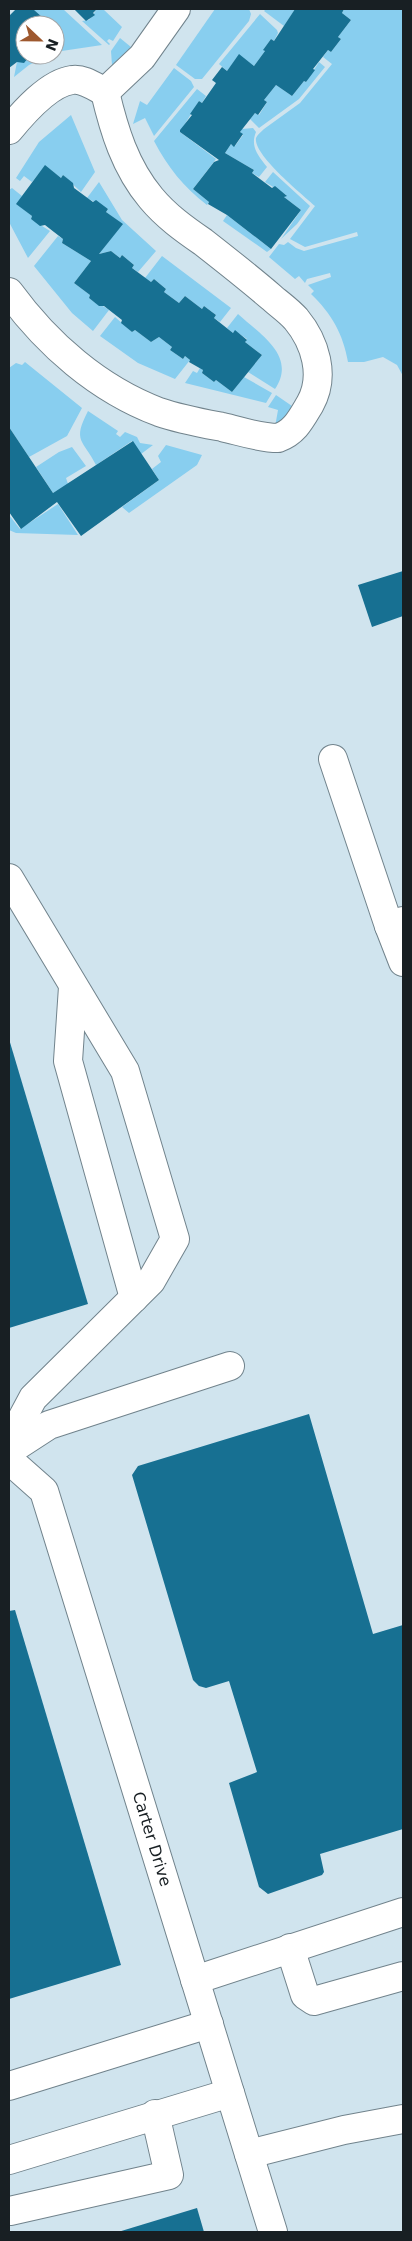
<svg xmlns="http://www.w3.org/2000/svg" width="412" height="2241" font-family="'DejaVu Sans',sans-serif">
	<style>
		.green { fill: #88ceef }
		.building { fill: #177092 }
		.lines { fill: none; stroke-linecap: round; stroke-linejoin: round }
		.minor-casing { stroke: #71838c; stroke-width: 30 }
		.minor { stroke: #fff; stroke-width: 28 }
		.labels { text-anchor: middle; dominant-baseline: central; stroke-width: 5; stroke-linejoin: round; paint-order: stroke }
		.street-label { font-size: 16px; fill: #181f23; stroke: #fff }
	</style>
	<rect width="100%" height="100%" fill="#d0e4ee"/>
	<g class="green">
		<polygon points="33,9 63,9 102,45 55,52 55,25 51,25"/>
		<polygon points="97,9 103,9 122,27 113,41 109,39 107,41 110,44 109,45 82,21 89,20"/>
		<polygon points="215,9 249,9 251,14 249,21 202,79 195,79 176,65"/>
		<polygon points="266,9 295,9 284,26 264,11"/>
		<path d="M 344,9 L 402,9 L 403,12 L 403,376 L 397,365 L 383,357 L 364,362 L 348,362 C 343,334 332,314 311,294 L 314,291 L 308,285 L 331,277 L 330,273 L 307,279 L 305,283 L 299,276 L 295,279 L 269,257 L 279,244 L 284,245 L 288,242 L 296,248 L 304,251 L 358,236 L 357,232 L 305,247 L 290,239 L 315,206 C 303,195 253,155 256,138 C 257,135 261,132 264,129 L 300,103 L 332,64 L 323,57 L 328,50 L 331,52 L 341,39 L 338,37 L 351,20 L 342,13 Z"/>
		<polygon points="260,14 277,30 278,33 274,41 271,39 264,49 265,51 254,66 239,55 227,71 219,64"/>
		<polygon points="120,38 131,47 112,65 111,51"/>
		<polygon points="28,55 42,55 45,57 29,65 14,77 17,62 25,62"/>
		<polygon points="319,62 325,67 299,99 259,128 250,119 255,113 259,115 267,102 264,100 276,85 292,96 304,81 306,82"/>
		<polygon points="174,68 191,81 194,87 154,136 145,118 133,124 140,101 147,105"/>
		<path d="M 197,89 L 206,96 L 202,103 L 199,101 L 180,132 L 216,159 L 193,189 L 209,202 L 207,205 C 184,187 168,168 154,141 Z"/>
		<polygon points="71,115 95,172 81,192 63,175 61,178 45,166 32,182 24,176 20,181 16,178 39,142"/>
		<path d="M 253,128 L 256,132 C 250,146 258,156 267,167 L 259,177 L 252,173 L 254,170 L 225,153 L 231,144 L 235,146 L 243,135 L 240,132 L 242,129 Z"/>
		<polygon points="273,172 310,206 297,224 281,239 301,210 284,197 286,195 265,182"/>
		<polygon points="99,182 122,220 156,251 138,272 132,268 134,265 122,255 120,258 111,251 99,254 122,224 106,212 108,209 87,198"/>
		<polygon points="12,188 22,196 17,204 32,216 31,219 50,231 28,258 9,222 9,190"/>
		<polygon points="227,215 271,249 267,252 223,221"/>
		<path d="M 58,236 L 63,239 L 62,243 L 91,261 L 74,283 L 90,295 L 89,298 C 97,305 101,304 109,310 L 93,331 L 72,313 L 34,266 Z"/>
		<polygon points="162,256 231,308 220,322 214,318 216,315 204,306 202,309 185,296 179,303 164,292 166,289 154,279 151,282 145,278"/>
		<path d="M 238,314 C 261,335 297,356 275,389 L 248,372 L 262,355 L 245,342 L 247,339 L 235,331 L 233,333 L 227,328 Z"/>
		<polygon points="115,317 132,332 135,330 151,342 159,337 172,347 170,350 183,359 185,356 190,360 175,379 138,363 100,336"/>
		<polygon points="25,362 82,408 67,436 29,457 9,427 9,368 16,363 22,365"/>
		<polygon points="200,368 203,370 202,373 214,382 216,380 232,392 244,377 272,393 266,403 185,383 193,371 197,373"/>
		<polygon points="276,395 292,406 285,418 275,427 278,410 268,407"/>
		<path d="M 88,411 L 118,431 L 116,434 L 120,437 L 125,432 L 137,437 L 140,443 L 153,445 L 141,454 L 132,441 L 96,465 C 83,439 72,442 88,411 Z"/>
		<polygon points="166,445 202,455 197,465 129,513 122,507 159,480 152,469 161,462 158,456"/>
		<polygon points="72,447 86,466 66,478 68,484 53,493 36,467 59,452"/>
		<polygon points="58,504 78,535 16,533 9,530 9,515 20,529"/>
	</g>
	<g class="building">
		<polygon points="16,9 33,9 51,25 25,25 25,55 29,57 24,63 17,62 9,68 9,16"/>
		<polygon points="74,9 97,9 93,13 95,15 86,21"/>
		<polygon points="295,9 344,9 342,13 351,20 338,37 341,39 331,52 328,50 313,69 315,70 306,82 304,81 292,96 276,85 264,100 267,102 258,115 255,113 240,132 243,134 234,147 231,144 225,153 254,170 252,173 272,188 275,186 287,196 284,197 301,210 271,249 227,215 208,204 209,202 193,189 214,162 219,160 180,132 180,130 192,115 190,114 199,101 202,103 216,83 212,80 222,67 227,71 239,54 254,66 265,51 263,50 271,39 274,41"/>
		<polygon points="45,165 61,178 63,175 73,183 74,188 93,202 96,200 108,209 106,212 123,224 99,254 111,251 120,258 122,255 134,265 132,268 151,282 154,279 166,289 164,292 179,303 185,296 202,309 204,306 216,315 214,318 233,333 235,330 247,340 245,342 262,355 232,392 216,380 214,382 202,373 203,370 189,362 190,360 185,356 183,359 170,350 172,347 159,337 151,342 135,330 132,332 121,323 122,320 104,306 99,306 89,298 90,295 74,283 91,261 62,243 63,239 45,225 40,226 31,219 32,216 16,204"/>
		<polygon points="9,427 53,493 133,441 159,480 81,536 57,502 21,529 9,512"/>
		<polygon points="403,571 403,616 372,627 358,585"/>
		<polygon points="9,1039 88,1304 9,1328"/>
		<polygon points="309,1414 373,1634 403,1625 403,1829 320,1854 324,1872 322,1875 268,1894 259,1887 229,1783 257,1772 229,1681 206,1688 199,1686 193,1680 132,1475 138,1466"/>
		<polygon points="15,1610 121,1965 9,1999 9,1611"/>
		<polygon points="197,2208 204,2232 118,2232"/>
	</g>
	<g class="lines">
		<g class="minor-casing">
			<g id="minor">
				<polyline points="105,92 142,57 176,9"/>
				<path d="M 9,130 C 23,113 49,83 72,80 C 83,78 95,87 105,92"/>
				<path d="M 9,292 C 47,344 98,389 159,412 C 179,419 201,423 222,427 C 240,431 259,438 278,438 C 295,432 301,419 310,404 C 326,376 315,342 296,319 C 289,311 279,304 271,297 C 249,278 226,260 203,242 C 184,229 166,216 151,198 C 125,167 114,130 105,92"/>
				<polyline points="333,759 389,926 403,921"/>
				<polyline points="9,878 125,1071 175,1239 151,1281 33,1398 9,1443"/>
				<polyline points="389,926 403,962"/>
				<polyline points="73,987 68,1061 134,1298"/>
				<polyline points="9,1451 49,1425 230,1366"/>
				<polyline points="9,1460 44,1491 273,2232"/>
				<polyline points="290,1948 305,1995 314,2001 403,1976"/>
				<polyline points="195,1980 403,1912"/>
				<polyline points="9,2086 209,2024"/>
				<polyline points="249,2154 344,2130 403,2119"/>
				<polyline points="9,2160 230,2093"/>
				<polyline points="10,2211 169,2175 155,2114"/>
			</g>
		</g>
		<use href="#minor" class="minor"/>
	</g>
	<g class="labels">
		<g class="street-label">
			<text transform="translate(152 1839) rotate(73)">Carter Drive</text>
		</g>
	</g>
	<rect width="412" height="2241" fill="none" stroke="#181f23" stroke-width="20"/>
	<g transform="translate(40 40) rotate(112)"><circle r="24" fill="#ffffff" stroke="#a3a5a7"/>
	<path d="M0-4L9 19L0 12L-9 19Z" fill="#9e582e"/>
	<text y="-8" font-size="14" font-weight="bold" text-anchor="middle" fill="#181f23">N</text>
	</g>
</svg>
